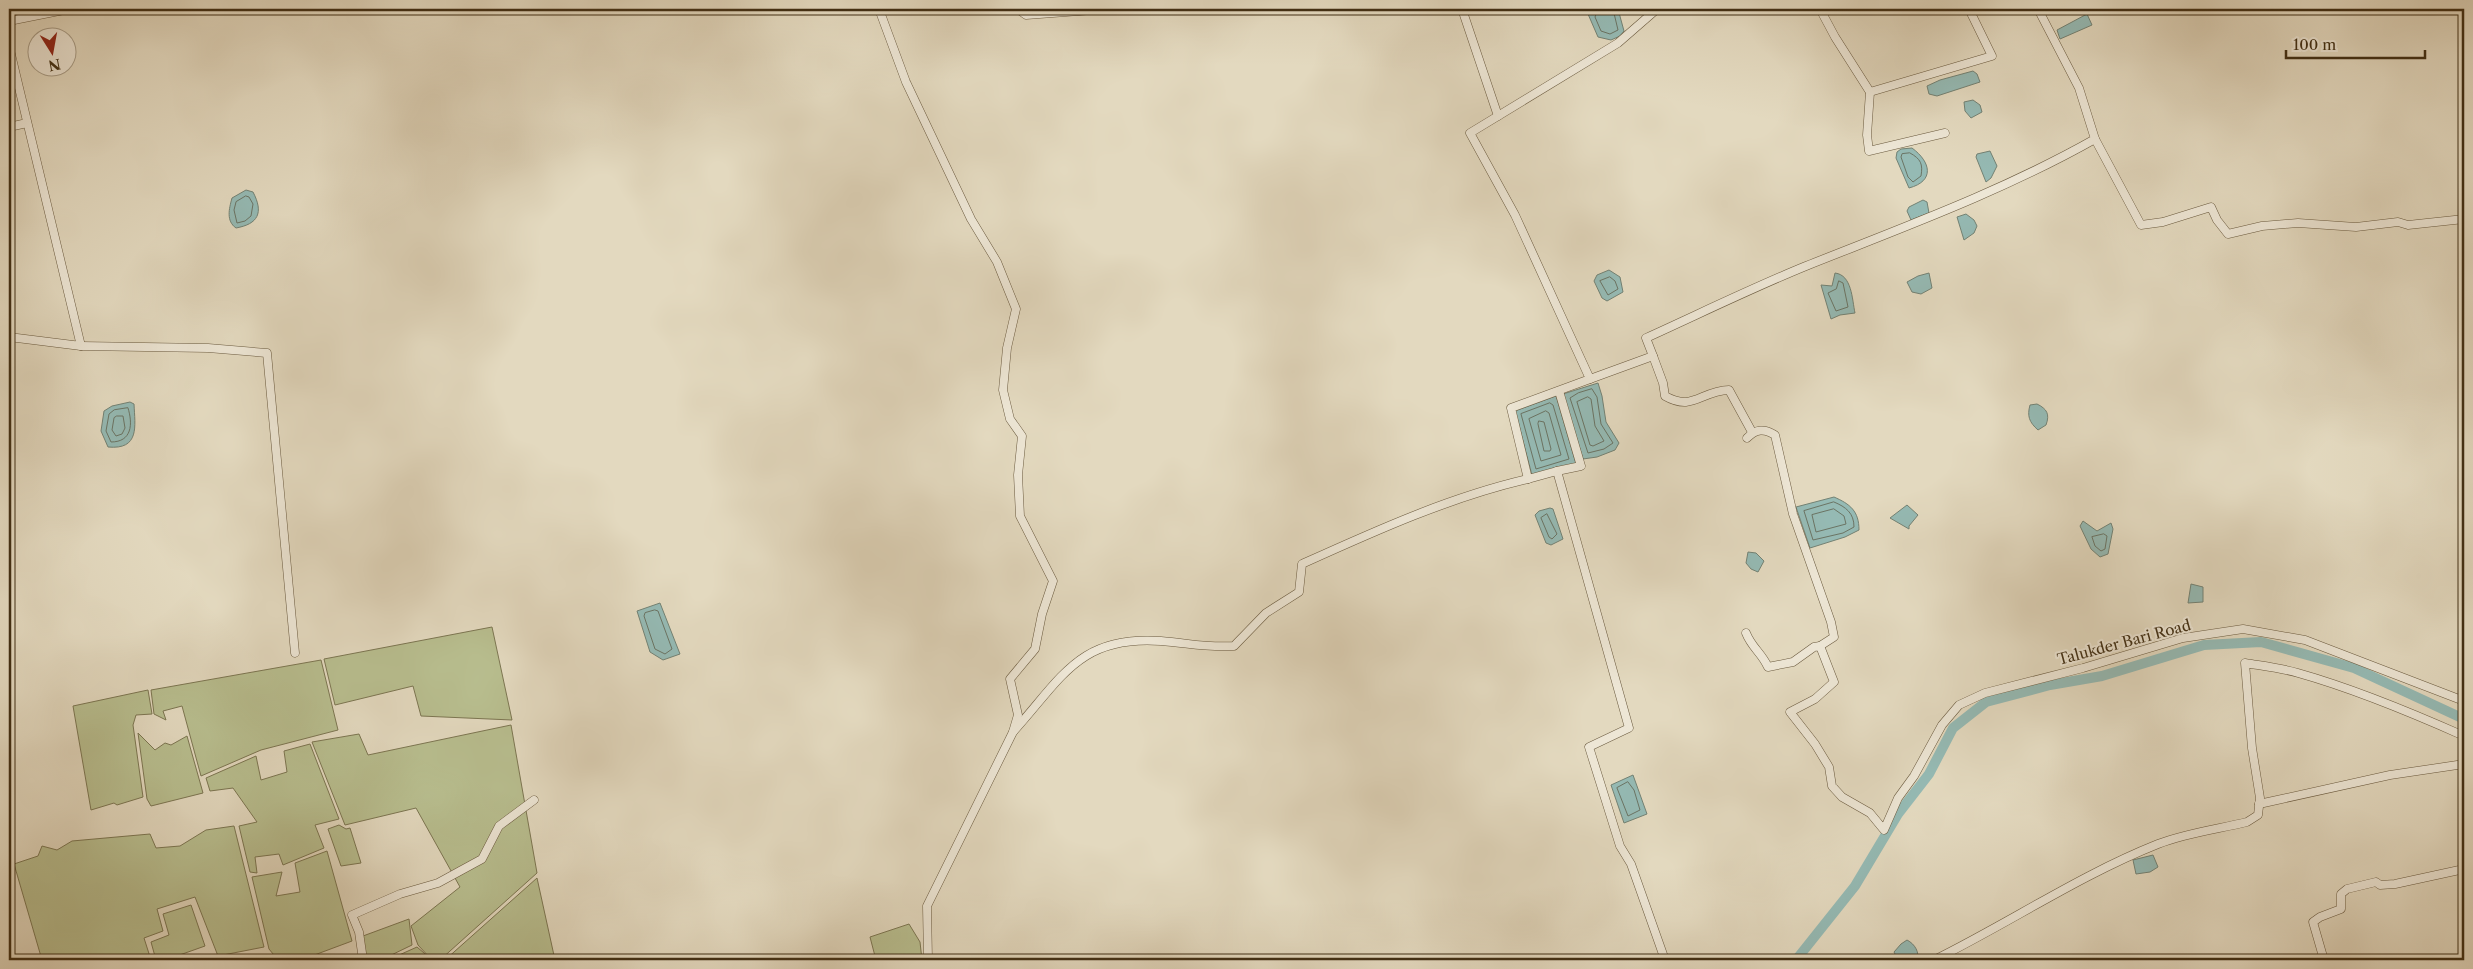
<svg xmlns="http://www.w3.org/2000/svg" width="2473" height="969" font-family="'Libre Caslon Text',serif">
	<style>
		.green { fill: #b8be8f; stroke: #7c7652 }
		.water { fill: #95bab4; stroke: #738274 }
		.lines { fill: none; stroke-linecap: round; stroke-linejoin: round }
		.shore { stroke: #6b7464; stroke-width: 1 }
		.canal { stroke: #95bab4; stroke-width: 10 }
		.minor-casing { stroke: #6a5a3f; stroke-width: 9 }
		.minor { stroke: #ede6d5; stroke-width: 8 }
		.labels { text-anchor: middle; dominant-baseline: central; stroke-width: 4; stroke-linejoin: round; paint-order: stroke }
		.street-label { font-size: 15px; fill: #412f14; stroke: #ede6d5 }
	</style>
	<rect width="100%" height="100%" fill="#e3d9bf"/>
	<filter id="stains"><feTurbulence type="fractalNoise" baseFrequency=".004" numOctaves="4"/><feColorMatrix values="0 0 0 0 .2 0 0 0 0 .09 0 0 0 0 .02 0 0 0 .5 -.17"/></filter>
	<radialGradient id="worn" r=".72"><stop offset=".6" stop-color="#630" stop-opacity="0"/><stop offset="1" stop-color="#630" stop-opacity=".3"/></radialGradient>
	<g class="green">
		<polygon points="492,627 512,720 421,716 413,686 335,705 324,659"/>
		<polygon points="321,660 338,730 261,750 201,776 182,706 163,711 166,720 154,714 151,690"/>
		<polygon points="148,690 152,714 136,715 133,725 143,797 117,805 114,803 91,810 73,706"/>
		<polygon points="511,725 537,873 440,960 388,960 417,947 431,959 418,945 411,926 460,887 416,808 345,825 312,742 359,734 368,755"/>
		<polygon points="138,733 155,750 165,743 171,745 187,736 203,793 151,806 147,799"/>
		<polygon points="310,744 339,819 315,825 324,848 283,865 279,854 255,857 257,873 250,872 239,826 257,822 233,788 210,791 206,778 256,756 261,780 287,772 284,751"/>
		<polygon points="339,825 346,829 350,828 361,863 341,866 328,829"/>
		<polygon points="234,826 264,947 218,956 195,897 157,909 163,931 144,938 151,960 42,960 14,864 38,856 42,846 57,850 72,841 150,834 156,848 180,846 206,830"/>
		<polygon points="327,851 352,941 301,960 278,960 269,949 252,877 282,872 276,896 300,892 295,863"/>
		<polygon points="537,878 555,960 445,960"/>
		<polygon points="191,905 205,946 174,957 173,960 156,960 151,942 169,935 163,914"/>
		<polygon points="409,919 412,945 381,960 366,960 363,936"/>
		<polygon points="909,924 920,942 922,960 876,960 870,937"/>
	</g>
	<g class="water">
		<polygon points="1595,9 1604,11 1618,9 1624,31 1620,36 1611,40 1598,37 1588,14"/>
		<polygon points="2087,14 2092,25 2060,39 2057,30"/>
		<polygon points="1973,71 1977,74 1980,82 1937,96 1929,94 1927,86 1940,80"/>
		<polygon points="1973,100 1980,105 1982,112 1971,118 1965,111 1964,102"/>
		<path d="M 1912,148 C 1931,162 1935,181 1909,188 L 1896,158 L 1897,152 L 1901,149 Z"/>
		<polygon points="1990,151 1997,166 1991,178 1986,182 1976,157 1977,154"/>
		<path d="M 246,190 L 253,192 C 264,213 258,224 236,228 C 226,221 229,209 232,198 Z"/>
		<polygon points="1923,200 1927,202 1929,213 1911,220 1907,211 1909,207"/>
		<polygon points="1966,214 1974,220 1977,226 1974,233 1964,240 1957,217"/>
		<polygon points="1609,270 1620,277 1623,292 1607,301 1602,298 1594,281 1597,275"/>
		<path d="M 1835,273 C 1852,275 1852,299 1855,313 L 1840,315 L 1831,319 L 1821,285 L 1832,286 Z"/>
		<polygon points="1929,273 1932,288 1921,294 1912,292 1907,282 1918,276"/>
		<polygon points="1598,383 1602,396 1606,422 1619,443 1615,450 1597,457 1583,459 1563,394"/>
		<polygon points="1556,396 1576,464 1532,475 1515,411"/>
		<path d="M 130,402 L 134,404 C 135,426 140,450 108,447 L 101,431 L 104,411 L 112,406 Z"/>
		<path d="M 2037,404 C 2047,409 2050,414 2046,425 L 2038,430 C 2029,422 2027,416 2030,405 Z"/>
		<path d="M 1834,497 C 1850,504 1859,511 1859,530 L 1845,537 L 1810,548 L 1796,507 Z"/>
		<polygon points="1907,505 1918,515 1909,526 1909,529 1890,518"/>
		<polygon points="1550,508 1553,509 1563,539 1551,545 1546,543 1535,515 1539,511"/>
		<polygon points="2083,521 2097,531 2111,523 2113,529 2108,554 2100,557 2091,549 2080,526"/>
		<polygon points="1748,552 1756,553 1764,561 1758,572 1751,569 1746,563"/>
		<polygon points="2191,584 2203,587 2203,602 2188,603"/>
		<polygon points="660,603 680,654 663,660 650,652 637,611"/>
		<polygon points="1633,775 1647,814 1624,823 1611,785"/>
		<polygon points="2153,855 2158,867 2150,872 2136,874 2133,860"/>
		<path d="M 1907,940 C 1915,944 1920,953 1917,960 L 1898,960 L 1894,952 L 1901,944 Z"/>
	</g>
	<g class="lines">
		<g class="shore">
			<polyline points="1598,9 1595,17 1601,31 1610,34 1618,30 1613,9"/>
			<path d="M 1910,153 C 1921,159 1923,164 1921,176 L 1913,182 L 1908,177 L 1901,157 L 1902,154 Z"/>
			<polygon points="246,196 249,197 253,204 251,216 245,221 237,223 234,210 236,202"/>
			<polygon points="1610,277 1615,281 1618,289 1608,295 1600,281"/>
			<polygon points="1839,281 1843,283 1848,307 1836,311 1828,293 1836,289"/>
			<polygon points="1592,389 1597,397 1601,424 1613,443 1604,449 1588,453 1570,398 1578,393"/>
			<polygon points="1588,397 1591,399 1595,426 1604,441 1593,446 1590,445 1577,402"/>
			<polygon points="1550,403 1553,405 1569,459 1536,469 1521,414"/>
			<path d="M 128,408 C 133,424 132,442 111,442 L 106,431 L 109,414 L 114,410 Z"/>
			<polygon points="1546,411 1549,413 1561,455 1541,461 1529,419"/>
			<polygon points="117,416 123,416 125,428 122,434 116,436 112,430 114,418"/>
			<polygon points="1539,421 1544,422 1551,449 1550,451 1544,451 1538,424"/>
			<path d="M 1834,502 C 1846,507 1854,513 1854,527 L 1843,533 L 1813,540 L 1804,511 Z"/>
			<polygon points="1834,509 1844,516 1846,524 1816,532 1812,515"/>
			<polygon points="1547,514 1557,534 1552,539 1549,537 1541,518"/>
			<polygon points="2104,534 2107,536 2105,549 2101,551 2095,546 2092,537"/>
			<polygon points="655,610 658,611 672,649 665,654 655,649 644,616 645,613"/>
			<polygon points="1628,782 1634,790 1640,810 1628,816 1617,788"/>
		</g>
		<polyline class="canal" points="1796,960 1855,886 1898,814 1929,774 1953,728 1986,702 2050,685 2102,676 2204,645 2261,642 2354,668 2464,719"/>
		<g class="minor-casing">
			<g id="minor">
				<polyline points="879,9 906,82 971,219 997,262 1016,309 1007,348 1003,390 1010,419 1022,436 1018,475 1020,516 1053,581 1042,614 1035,649 1010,679 1018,715 1013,732 927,906 928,960"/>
				<polyline points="1018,9 1026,15 1106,9"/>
				<polyline points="1462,9 1498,116"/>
				<polyline points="1820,9 1835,37 1870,92 1867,135 1869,151 1945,133"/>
				<polyline points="9,21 69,9"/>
				<polyline points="9,46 81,346 9,337"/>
				<polyline points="1870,92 1992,56 1969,9"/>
				<polyline points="9,127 27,123"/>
				<polyline points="2095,139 2141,225 2163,222 2211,207 2217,220 2228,234 2262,226 2298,223 2356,227 2398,222 2408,225 2464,219"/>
				<polyline points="81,346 208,348 267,353 295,653"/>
				<path d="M 1653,356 L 1646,338 C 1699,314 1752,288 1806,266 C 1904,227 2003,191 2095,139 L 2079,88 L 2038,9"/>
				<path d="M 1590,379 L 1653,356 L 1663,383 L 1665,396 C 1693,412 1700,391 1729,390 L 1752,432"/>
				<polyline points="1559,391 1581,466 1557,471 1629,728 1589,747 1620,846 1631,864 1665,960"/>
				<path d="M 1747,438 C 1756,429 1764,428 1775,435 L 1793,514 L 1831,622 L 1834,637 L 1820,646"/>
				<polyline points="1528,479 1557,471"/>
				<path d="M 1746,633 C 1752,648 1761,652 1768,667 L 1793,662 L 1814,647 L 1820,646 L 1834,682 L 1815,699 L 1790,712 L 1815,744 L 1829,767 L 1832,786 L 1842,797 L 1870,813 L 1884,830 L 1898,798 L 1914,776 L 1942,725 L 1959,705 L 1985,693 L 2083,668 L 2183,638 L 2243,629 L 2305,640 L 2464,701"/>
				<path d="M 1013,732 C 1062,678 1079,635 1161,641 C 1188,643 1206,648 1234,646 L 1266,613 L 1299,592 L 1302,564 C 1375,531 1450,497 1528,479 L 1511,408 L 1590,379 L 1515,215 L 1470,133 L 1618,43 L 1657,9"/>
				<polyline points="2259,804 2390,775 2464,764"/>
				<polyline points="363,960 359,932 352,915 400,894 438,883 482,859 499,826 534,800"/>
				<path d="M 1934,960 C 2009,923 2080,875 2158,844 C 2186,833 2218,829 2247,822 L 2258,815 L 2260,798 L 2252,748 L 2245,663 C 2263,666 2281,668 2298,673 C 2355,689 2410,712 2464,736"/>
				<polyline points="2324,960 2313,922 2320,917 2341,909 2341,894 2347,889 2376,882 2380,885 2395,884 2464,869"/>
			</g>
		</g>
		<use href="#minor" class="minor"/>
	</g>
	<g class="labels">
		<g class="street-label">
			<text transform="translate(2124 642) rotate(-15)">Talukder Bari Road</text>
		</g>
	</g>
	<rect width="2473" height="969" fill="none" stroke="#e3d9bf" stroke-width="30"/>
	<rect x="10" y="10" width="2453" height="949" fill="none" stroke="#412f14" stroke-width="2.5"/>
	<rect x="15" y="15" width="2443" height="939" fill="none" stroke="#412f14"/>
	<g transform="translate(52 52) rotate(169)"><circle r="24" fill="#ede6d5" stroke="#a89d88"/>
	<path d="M0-4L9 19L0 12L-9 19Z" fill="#8f2418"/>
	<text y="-8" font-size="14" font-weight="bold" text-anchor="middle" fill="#412f14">N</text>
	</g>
	<path d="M2286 50v8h139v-8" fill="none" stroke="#412f14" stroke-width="2.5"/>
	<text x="2293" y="50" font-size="15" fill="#412f14" stroke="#ede6d5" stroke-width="4" paint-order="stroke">100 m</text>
	<rect width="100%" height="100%" filter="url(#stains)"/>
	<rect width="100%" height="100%" fill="url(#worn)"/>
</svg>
